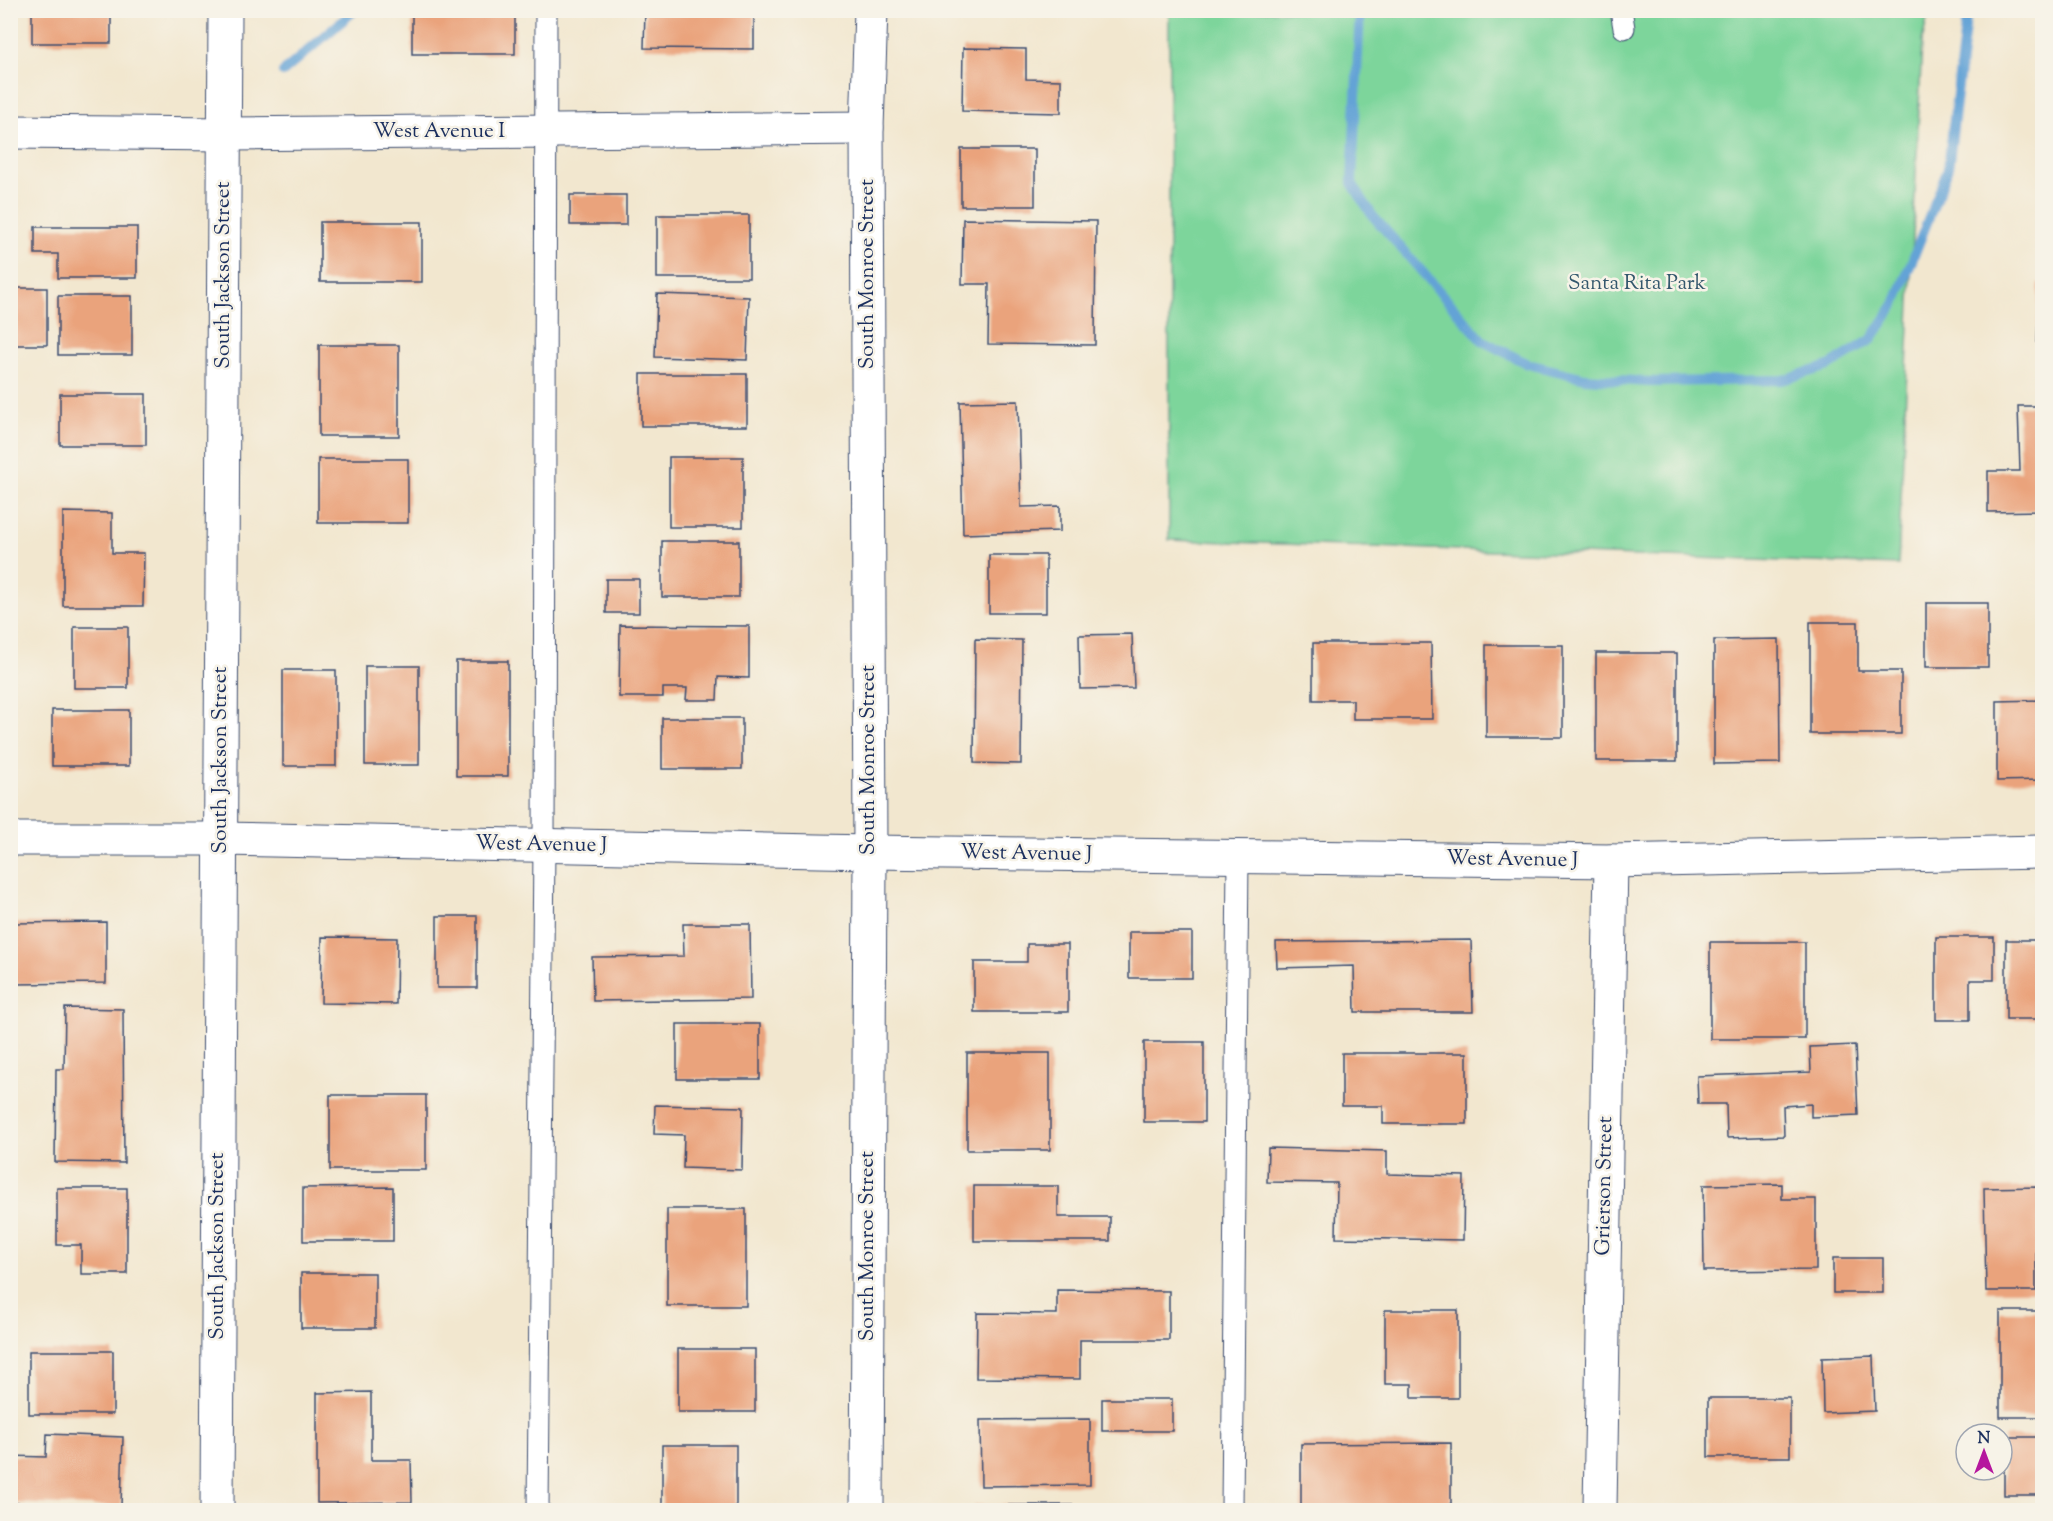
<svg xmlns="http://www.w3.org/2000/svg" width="2053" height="1521" font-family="'Sorts Mill Goudy',serif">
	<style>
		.green { fill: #7dd59b; stroke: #4c827c; stroke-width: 1.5 }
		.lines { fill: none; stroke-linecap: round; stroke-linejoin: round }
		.stream { stroke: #64a3d6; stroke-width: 10 }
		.building { fill: #eaa37c }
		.service-casing { stroke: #3b4b6f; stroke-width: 23 }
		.minor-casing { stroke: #3b4b6f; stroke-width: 35 }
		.service { stroke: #fff; stroke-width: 21 }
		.minor { stroke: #fff; stroke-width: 33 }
		.labels { text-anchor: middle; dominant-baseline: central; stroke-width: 5; stroke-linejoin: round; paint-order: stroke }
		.street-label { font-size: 21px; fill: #1b2f5e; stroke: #f7f3e8 }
		.park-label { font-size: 21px; fill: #34586d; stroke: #f7f3e8 }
	</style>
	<rect width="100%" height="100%" fill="#f7f3e8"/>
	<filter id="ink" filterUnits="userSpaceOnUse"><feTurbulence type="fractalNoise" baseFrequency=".0167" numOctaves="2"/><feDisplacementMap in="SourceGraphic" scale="12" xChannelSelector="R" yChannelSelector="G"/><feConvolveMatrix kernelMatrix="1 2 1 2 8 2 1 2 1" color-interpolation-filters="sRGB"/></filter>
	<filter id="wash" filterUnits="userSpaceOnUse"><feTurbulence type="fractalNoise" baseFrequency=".008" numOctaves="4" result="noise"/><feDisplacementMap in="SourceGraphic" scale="24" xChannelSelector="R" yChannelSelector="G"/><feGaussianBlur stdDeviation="1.35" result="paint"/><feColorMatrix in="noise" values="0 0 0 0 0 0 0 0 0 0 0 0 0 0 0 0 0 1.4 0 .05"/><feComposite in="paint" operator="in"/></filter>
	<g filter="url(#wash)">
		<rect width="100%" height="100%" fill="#f2e7cf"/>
		<polygon class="green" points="1169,11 1929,11 1922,41 1898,565 1169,540"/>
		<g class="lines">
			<g class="stream">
				<polyline points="1360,10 1352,183 1372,215 1483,341 1528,364 1585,378 1650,382 1782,380 1829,366 1871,340 1895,304 1948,169 1967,10"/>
				<polyline points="283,72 355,10"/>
			</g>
		</g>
		<g id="blocks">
			<g class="building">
				<rect x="32" y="10" width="79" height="33"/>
				<rect x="412" y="10" width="103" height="44"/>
				<polygon points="645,10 754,10 754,49 644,48"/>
				<polygon points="963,48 1026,49 1026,79 1061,80 1061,113 962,111"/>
				<rect x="961" y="149" width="74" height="57"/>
				<rect x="570" y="195" width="56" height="30"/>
				<rect x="657" y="215" width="92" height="63"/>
				<polygon points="963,219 1096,221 1095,345 988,344 989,284 962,284"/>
				<rect x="320" y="222" width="102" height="60"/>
				<polygon points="35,227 137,227 137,278 58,278 58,254 35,254"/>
				<polygon points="2039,284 2042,284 2042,347 2037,347"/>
				<rect x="10" y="288" width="37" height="57"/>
				<polygon points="657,294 749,297 747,360 655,357"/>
				<rect x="58" y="296" width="74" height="59"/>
				<rect x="319" y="345" width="80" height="91"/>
				<rect x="641" y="374" width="106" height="52"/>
				<rect x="60" y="394" width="86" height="51"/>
				<polygon points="1018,401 1021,507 1060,506 1060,531 963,534 960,402"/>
				<polygon points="2018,406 2042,406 2042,511 1988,512 1988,471 2020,471"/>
				<rect x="669" y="457" width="74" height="70"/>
				<rect x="318" y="459" width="90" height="64"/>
				<rect x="10" y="467" width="5" height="37"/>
				<polygon points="63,512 112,513 112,553 144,553 143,606 63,606"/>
				<rect x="662" y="541" width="77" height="56"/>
				<rect x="989" y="555" width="57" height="58"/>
				<rect x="606" y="579" width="33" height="34"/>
				<rect x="1926" y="603" width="62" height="64"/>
				<polygon points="1810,622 1858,622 1858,671 1901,671 1901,734 1810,734"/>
				<polygon points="620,625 749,626 749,678 718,677 717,700 686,700 687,688 663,688 663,697 619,697"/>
				<rect x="74" y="627" width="54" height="61"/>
				<polygon points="1132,634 1134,688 1080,689 1079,635"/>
				<polygon points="975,639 1022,640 1021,764 974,763"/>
				<polygon points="1779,639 1780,763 1714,764 1714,640"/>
				<polygon points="1313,643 1431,643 1432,719 1353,719 1353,700 1313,700"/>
				<rect x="1486" y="645" width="77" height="92"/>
				<rect x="1596" y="653" width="81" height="108"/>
				<rect x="456" y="661" width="52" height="115"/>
				<rect x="365" y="666" width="54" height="99"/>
				<rect x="283" y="670" width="53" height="96"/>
				<polygon points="2042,700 2042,780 1997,781 1997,701"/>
				<rect x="52" y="710" width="77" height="56"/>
				<rect x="662" y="718" width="80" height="51"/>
				<rect x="437" y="916" width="40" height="72"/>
				<polygon points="106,922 106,983 13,984 13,923"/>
				<polygon points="683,924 750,924 751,999 593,1001 592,957 684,956"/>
				<rect x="1129" y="932" width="63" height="46"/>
				<polygon points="322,937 397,938 396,1004 321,1003"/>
				<polygon points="1936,937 1994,937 1994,980 1970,980 1970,1020 1936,1020"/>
				<polygon points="1471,940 1473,1012 1355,1012 1354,966 1277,968 1276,942"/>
				<rect x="2006" y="940" width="36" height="79"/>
				<rect x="1710" y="942" width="95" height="97"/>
				<polygon points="1027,944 1068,944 1068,1012 974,1012 974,962 1027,962"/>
				<polygon points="65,1008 123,1009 124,1163 55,1162 56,1069 64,1069"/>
				<rect x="677" y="1024" width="83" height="55"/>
				<rect x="1144" y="1042" width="60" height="80"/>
				<polygon points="1855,1045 1858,1115 1811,1117 1811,1104 1783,1106 1784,1136 1727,1138 1726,1104 1698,1104 1697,1076 1811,1072 1810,1047"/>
				<rect x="967" y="1053" width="83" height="97"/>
				<polygon points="1342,1053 1467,1053 1467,1124 1383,1124 1383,1106 1342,1106"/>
				<rect x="330" y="1095" width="96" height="75"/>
				<polygon points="655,1105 743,1107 742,1170 683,1168 684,1135 654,1134"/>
				<polygon points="1268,1148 1387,1151 1387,1174 1464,1176 1463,1240 1336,1238 1337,1183 1267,1182"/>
				<polygon points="1782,1184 1782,1199 1816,1199 1816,1270 1704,1271 1703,1185"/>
				<polygon points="974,1186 1058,1186 1058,1217 1110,1217 1110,1241 974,1241"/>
				<polygon points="393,1187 393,1241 303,1241 303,1188"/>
				<polygon points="2042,1187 2042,1247 2036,1247 2036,1291 1986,1291 1984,1188"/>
				<polygon points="57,1188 127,1188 127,1274 81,1274 81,1245 57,1245"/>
				<rect x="667" y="1209" width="79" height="97"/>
				<rect x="1833" y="1258" width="50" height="35"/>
				<rect x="301" y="1273" width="74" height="55"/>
				<polygon points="1057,1290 1169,1291 1169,1340 1080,1340 1080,1379 976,1378 977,1313 1057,1314"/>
				<polygon points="1385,1310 1458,1310 1458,1398 1412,1398 1412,1384 1385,1384"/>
				<rect x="2000" y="1311" width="42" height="106"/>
				<rect x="678" y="1349" width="77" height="63"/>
				<rect x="29" y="1351" width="84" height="63"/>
				<polygon points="1873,1356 1875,1411 1823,1413 1822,1358"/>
				<polygon points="371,1392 371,1460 411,1460 412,1502 317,1503 317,1393"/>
				<rect x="1708" y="1398" width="82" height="59"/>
				<rect x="1102" y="1399" width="70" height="32"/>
				<polygon points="1090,1419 1090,1485 981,1486 980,1420"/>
				<polygon points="47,1434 123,1437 121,1507 10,1503 10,1456 46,1457"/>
				<rect x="2004" y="1437" width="38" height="58"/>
				<polygon points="1451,1443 1451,1510 1301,1510 1301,1444"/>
				<rect x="662" y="1445" width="74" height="64"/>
				<rect x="975" y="1505" width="111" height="5"/>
			</g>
		</g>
	</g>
	<g filter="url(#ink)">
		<use href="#blocks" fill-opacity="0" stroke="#3b4b6f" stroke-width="1.5"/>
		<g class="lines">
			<g class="service-casing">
				<g id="service">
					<polyline points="1621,10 1624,28"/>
					<polyline points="538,1510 544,845 546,10"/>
					<polyline points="1232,1510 1238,857"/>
				</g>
			</g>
			<g class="minor-casing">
				<g id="minor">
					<polyline points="10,132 225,134 867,128"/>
					<polyline points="10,839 221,839 870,852 1611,861 2042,852"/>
					<polyline points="217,1510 225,10"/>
					<polyline points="867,1510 870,852 867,128 871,10"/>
					<polyline points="1600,1510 1611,861"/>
				</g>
			</g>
			<use href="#service" class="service"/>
			<use href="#minor" class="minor"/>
		</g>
	</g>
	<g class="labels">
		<g class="street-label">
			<text x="439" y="132">West Avenue I</text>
			<text transform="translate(868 274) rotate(-90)">South Monroe Street</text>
			<text transform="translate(224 275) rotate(-90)">South Jackson Street</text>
			<text transform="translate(221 760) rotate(-90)">South Jackson Street</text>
			<text transform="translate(869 760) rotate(-90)">South Monroe Street</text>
			<text transform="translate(541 845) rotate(1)">West Avenue J</text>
			<text transform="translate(1026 854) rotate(1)">West Avenue J</text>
			<text transform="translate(1512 860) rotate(1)">West Avenue J</text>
			<text transform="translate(1605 1186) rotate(-89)">Grierson Street</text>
			<text transform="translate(218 1246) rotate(-90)">South Jackson Street</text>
			<text transform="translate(868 1246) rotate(-90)">South Monroe Street</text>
		</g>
		<g class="park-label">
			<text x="1637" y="284">Santa Rita Park</text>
		</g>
	</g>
	<rect width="2053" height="1521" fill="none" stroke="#f7f3e8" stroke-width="36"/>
	<g transform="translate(1984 1452)"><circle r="28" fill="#f7f3e8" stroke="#9fa5b1" stroke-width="1.5"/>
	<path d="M0-4.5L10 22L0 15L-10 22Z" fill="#b5179e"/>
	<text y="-9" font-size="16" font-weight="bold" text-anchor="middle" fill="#1b2f5e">N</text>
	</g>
</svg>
